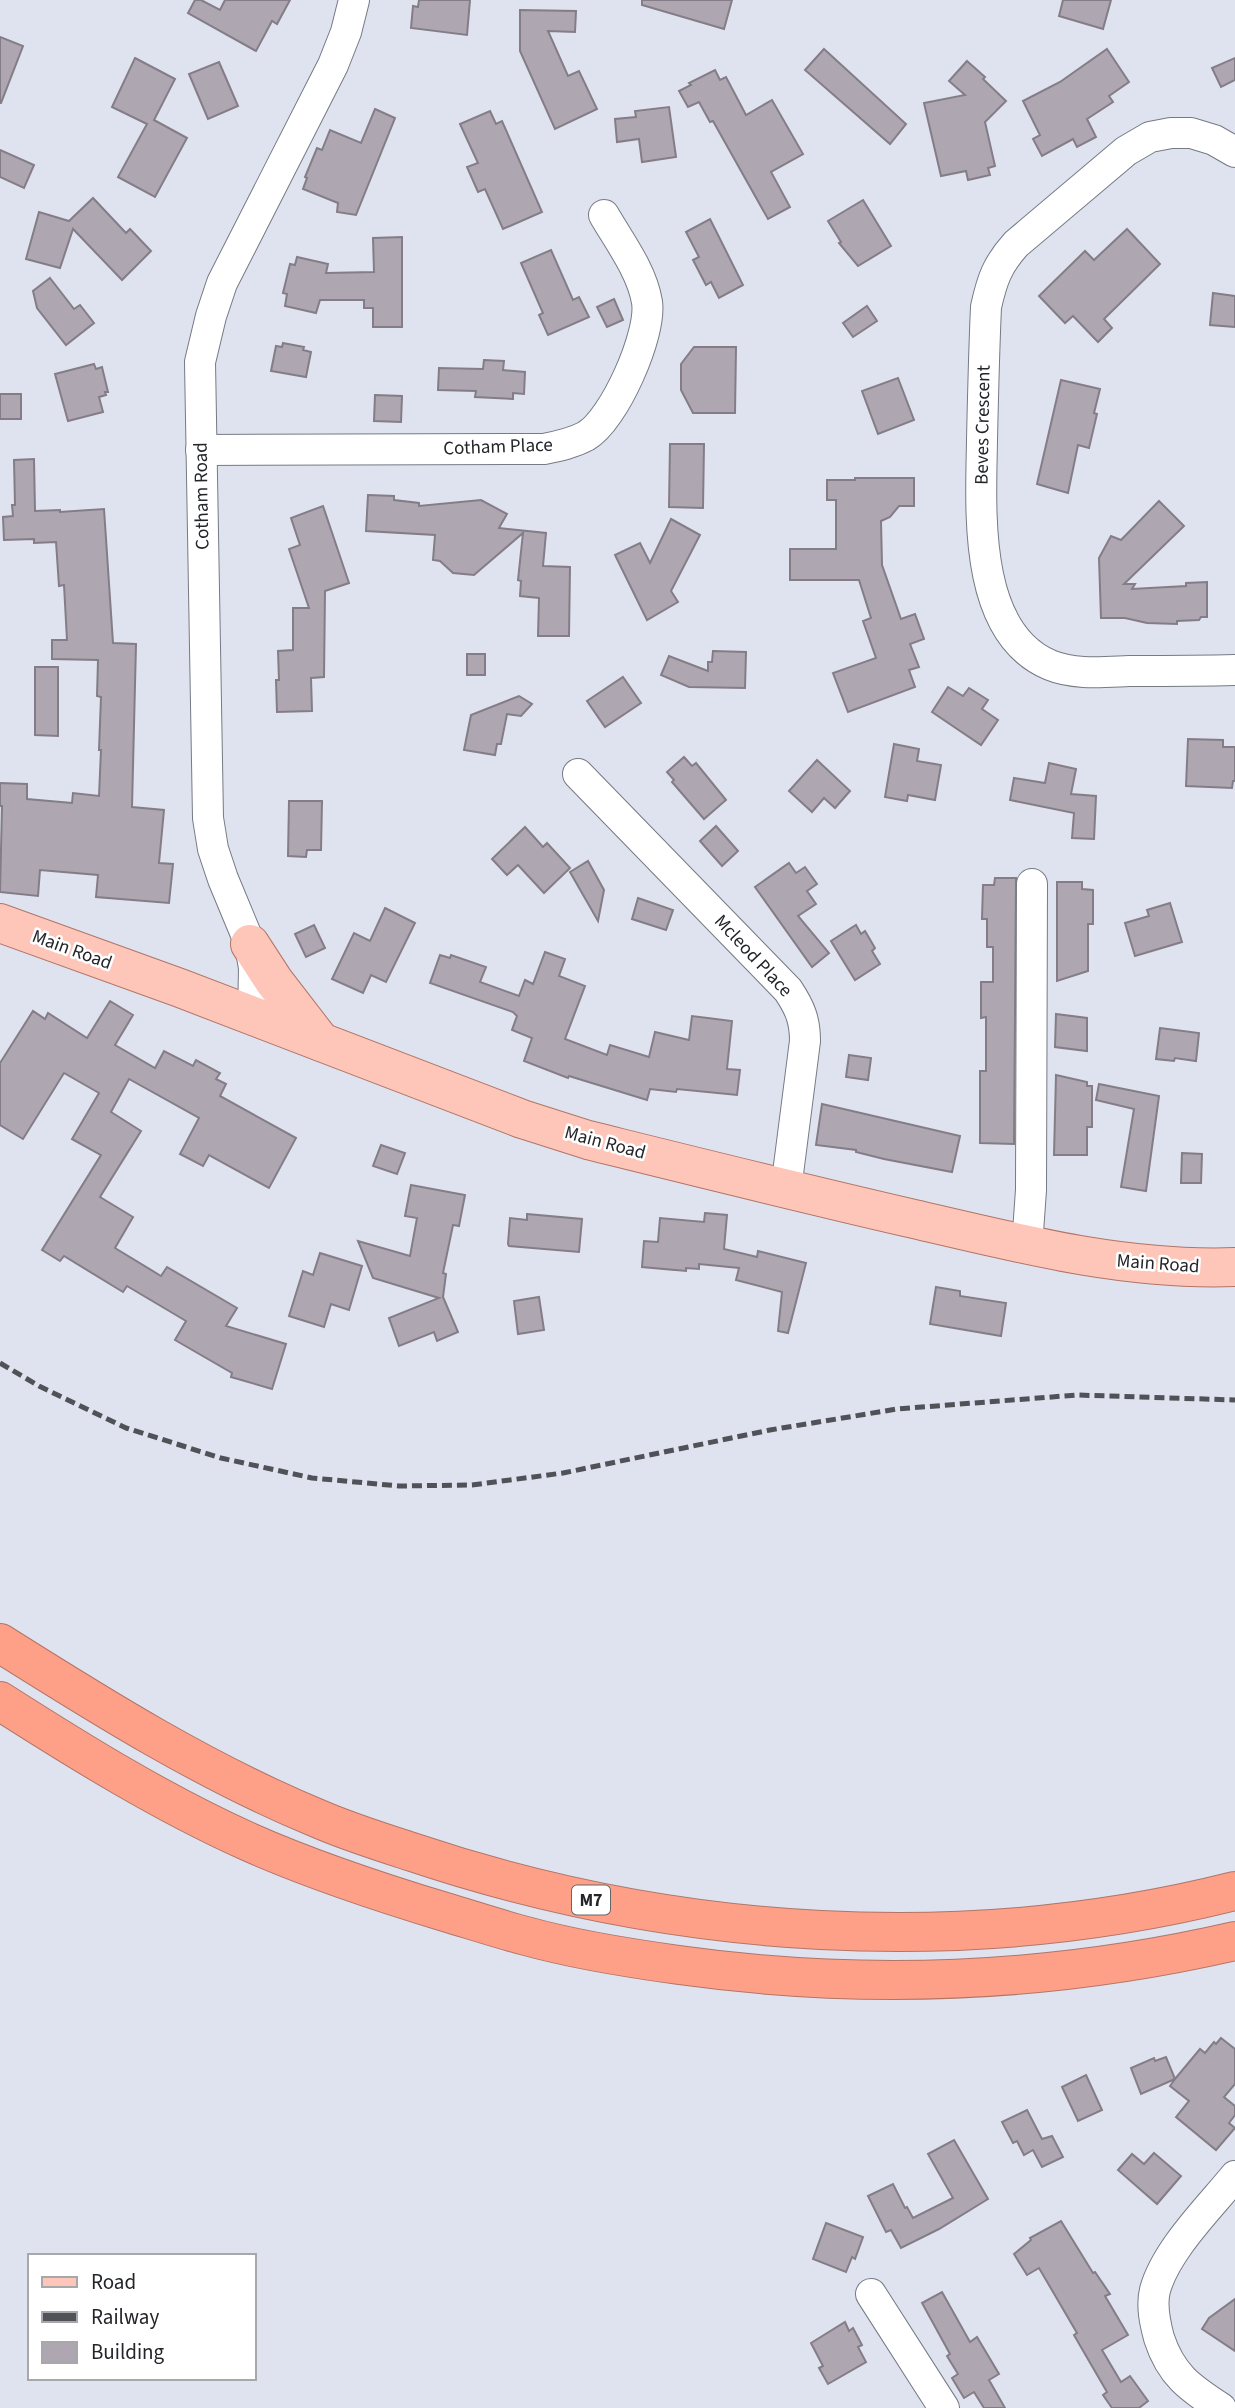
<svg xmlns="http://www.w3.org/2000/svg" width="1235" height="2408" font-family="'Source Sans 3',sans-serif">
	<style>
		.building { fill: #aea7b1; stroke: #847d87; stroke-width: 2 }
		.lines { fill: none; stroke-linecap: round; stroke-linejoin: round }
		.minor-casing { stroke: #757a84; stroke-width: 32 }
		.major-casing { stroke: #b17567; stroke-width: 40 }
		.highway-casing { stroke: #b17567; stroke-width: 40 }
		.minor { stroke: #fff; stroke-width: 30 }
		.major { stroke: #fec6b8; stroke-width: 38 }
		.highway { stroke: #fea088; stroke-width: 38 }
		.rail { stroke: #505258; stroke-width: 5; stroke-dasharray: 10 5; stroke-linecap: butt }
		.labels { text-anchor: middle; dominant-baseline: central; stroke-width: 5; stroke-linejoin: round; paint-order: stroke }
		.shield { fill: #fff; stroke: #656669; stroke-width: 2 }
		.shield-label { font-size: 18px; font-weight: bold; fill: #232529 }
		.street-label { font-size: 19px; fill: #232529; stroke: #fff }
	</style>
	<rect width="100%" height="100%" fill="#dee3ef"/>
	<g class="building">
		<polygon points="195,0 201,0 220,10 225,0 290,0 277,24 272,21 256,51 188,13"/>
		<polygon points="419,0 470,0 467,35 411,28 413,6 418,7"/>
		<polygon points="642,0 732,0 724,29 642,5"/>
		<polygon points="1063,0 1111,0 1103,29 1059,16"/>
		<polygon points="520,10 576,11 575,32 548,31 568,76 579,71 597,109 555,129 520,51"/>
		<polygon points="0,37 23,46 1,103 0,103"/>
		<polygon points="824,49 906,124 890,144 805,70"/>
		<polygon points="1107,49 1129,82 1109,96 1113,102 1087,119 1096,137 1077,147 1073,139 1042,156 1033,139 1040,135 1023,101 1060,82"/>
		<polygon points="135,58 175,79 154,120 187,138 155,197 118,177 147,124 112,107"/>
		<polygon points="1235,58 1235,80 1221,87 1212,68"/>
		<polygon points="967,61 985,77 983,79 1006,101 985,122 995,166 988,168 990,175 968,180 966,171 941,176 924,103 965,95 949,81"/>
		<polygon points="219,62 238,106 208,119 189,74"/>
		<polygon points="715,70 720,80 726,77 746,115 772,100 803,154 771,172 790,207 768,219 713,121 710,122 699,102 688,107 679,91 691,85 689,83"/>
		<polygon points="669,107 676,157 642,162 639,139 617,142 615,119 636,117 635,111"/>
		<polygon points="375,109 395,118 356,215 337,212 338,203 303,189 307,178 305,177 317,148 322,150 330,130 361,143"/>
		<polygon points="490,111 496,124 502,121 542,212 503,229 485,189 478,192 467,167 478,163 460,124"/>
		<polygon points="0,150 34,165 24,188 0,177"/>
		<polygon points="93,198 126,233 130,229 151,251 122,280 73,229 60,268 26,259 39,212 69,221"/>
		<polygon points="863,200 891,246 858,266 839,243 841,242 828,221"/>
		<polygon points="710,219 743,285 719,298 711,282 706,285 693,260 699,257 686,232"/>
		<polygon points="1127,229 1160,264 1104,319 1112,328 1098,342 1073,316 1065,323 1039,296 1085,251 1094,260"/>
		<polygon points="402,237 402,327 373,327 373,308 364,308 364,300 320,300 316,313 285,306 287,294 283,293 290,264 295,265 297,257 328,264 326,273 374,272 373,238"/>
		<polygon points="551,250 573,300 579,297 589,317 548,335 539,315 543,313 521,263"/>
		<polygon points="50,278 74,309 80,305 94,323 66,345 37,308 33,291"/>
		<polygon points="1213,293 1235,296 1235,327 1210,325"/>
		<polygon points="614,299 623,320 607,327 597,307"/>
		<polygon points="867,306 877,321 853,337 843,323"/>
		<polygon points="283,343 304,347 303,350 311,352 306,377 271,371 276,346 282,347"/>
		<polygon points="694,347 736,347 735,413 693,413 681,390 681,364"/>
		<polygon points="484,360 504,361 503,370 525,372 524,394 513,393 513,399 475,397 476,391 438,390 439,368 483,369"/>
		<polygon points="94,364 96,369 102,367 108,392 105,392 106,395 99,397 103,412 68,421 55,374"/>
		<polygon points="898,378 914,420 878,434 862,391"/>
		<polygon points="1061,380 1100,389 1094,413 1097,414 1089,448 1078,445 1068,493 1037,484"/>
		<rect x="0" y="394" width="21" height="25"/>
		<polygon points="375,395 402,396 401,422 374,421"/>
		<polygon points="670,444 704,444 703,508 669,507"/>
		<polygon points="34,459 35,511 60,510 60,512 104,509 113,643 136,644 132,807 164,810 159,863 173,864 169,903 96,897 98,875 40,870 38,896 0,892 2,806 0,806 0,783 27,784 27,799 72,803 73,793 99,796 101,750 99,750 101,697 97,696 98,660 52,659 52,640 67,640 64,585 59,586 56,542 34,543 34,539 4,540 3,517 13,516 12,505 15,505 14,460"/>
		<polygon points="855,478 914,478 914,506 899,506 890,517 881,521 882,565 901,619 915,614 924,639 910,644 919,667 909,670 915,687 848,712 833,673 876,658 863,621 871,618 859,580 790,580 790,549 836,549 836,500 827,500 827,480 855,480"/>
		<polygon points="368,495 394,496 394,500 419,503 419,506 481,500 507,514 499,528 546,533 543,566 570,567 569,636 538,636 539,598 520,596 521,581 518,580 523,533 474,575 453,573 440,561 433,560 435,535 366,531"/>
		<polygon points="1159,501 1184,526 1124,584 1135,584 1132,589 1186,586 1186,583 1207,582 1207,617 1201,617 1199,620 1177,621 1177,624 1147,623 1125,618 1101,618 1099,558 1111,536 1121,540"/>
		<polygon points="323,506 349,583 325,591 324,677 311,678 312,711 277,712 276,680 279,680 278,651 293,650 293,608 309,608 289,549 300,545 291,518"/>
		<polygon points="671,519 700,535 671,591 678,602 647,620 615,555 640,543 650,563"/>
		<polygon points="713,651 746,652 745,688 689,687 661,675 669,656 708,671 708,662 712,662"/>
		<rect x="467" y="654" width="18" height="21"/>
		<polygon points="35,667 58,667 58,736 35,735"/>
		<polygon points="623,677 641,703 605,727 587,701"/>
		<polygon points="948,687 963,696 969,688 988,700 982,709 998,720 981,745 932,712"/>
		<polygon points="519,696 532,704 521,716 507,714 501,744 497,744 495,755 464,750 471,715"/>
		<polygon points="1188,739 1223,740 1223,747 1235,747 1235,781 1233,781 1232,788 1186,786"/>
		<polygon points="894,744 919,749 917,761 941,765 935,800 908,795 907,801 885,797"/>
		<polygon points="684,757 692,766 696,763 726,800 704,819 672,782 674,780 667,772"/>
		<polygon points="817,760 850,791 835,808 824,798 812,812 789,791"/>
		<polygon points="1049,763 1076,769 1071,794 1096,796 1094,839 1072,838 1074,813 1010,800 1014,778 1045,783"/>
		<polygon points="289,801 322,801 321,850 307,850 306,857 288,856"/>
		<polygon points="716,826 738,851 722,866 700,841"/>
		<polygon points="525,827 543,847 547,843 570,868 544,893 518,865 507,875 492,859"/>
		<polygon points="588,861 604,890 598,921 570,872"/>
		<polygon points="789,863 796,873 805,867 817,884 807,891 816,904 798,916 829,953 812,967 755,887"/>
		<polygon points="995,878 1016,878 1014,1144 980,1143 980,1071 986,1071 986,1017 981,1018 981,982 993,982 993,947 987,947 987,919 982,919 983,885 994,885"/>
		<polygon points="1057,882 1082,882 1082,889 1093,890 1093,924 1088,924 1088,971 1057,981"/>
		<polygon points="638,898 673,910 666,930 632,919"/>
		<polygon points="1170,903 1182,942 1135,956 1125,923 1149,916 1147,910"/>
		<polygon points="385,908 415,923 386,982 371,975 363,993 332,979 354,933 370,941"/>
		<polygon points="314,925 325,948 306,957 295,934"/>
		<polygon points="856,925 861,934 865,931 875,948 872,951 880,964 855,980 831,941"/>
		<polygon points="545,952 565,959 559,976 585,986 565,1039 607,1055 610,1045 649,1057 655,1032 689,1040 692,1016 732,1021 727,1069 740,1070 737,1095 677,1089 676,1092 650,1089 647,1100 569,1076 568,1078 524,1061 532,1038 512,1030 517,1016 513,1012 430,983 440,955 450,958 451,955 486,967 480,982 519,996 525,980 533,984"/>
		<polygon points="110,1001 133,1015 115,1045 155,1068 164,1051 193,1066 196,1060 220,1073 216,1079 226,1084 220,1096 296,1138 269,1188 209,1155 203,1166 180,1154 199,1118 129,1079 111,1112 141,1131 100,1197 133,1217 115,1248 161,1276 167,1267 237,1308 226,1326 286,1344 272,1389 231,1377 232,1373 175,1340 186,1321 127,1286 123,1292 64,1256 60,1261 42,1250 101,1155 72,1139 99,1093 64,1073 23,1139 0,1125 0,1063 33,1011 45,1019 48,1013 87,1038"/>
		<polygon points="1056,1014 1087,1018 1087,1051 1055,1047"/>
		<polygon points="1160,1028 1199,1033 1196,1061 1175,1058 1174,1061 1156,1059"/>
		<polygon points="849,1055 871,1058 868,1080 846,1077"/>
		<polygon points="1056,1075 1087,1082 1087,1086 1092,1086 1092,1127 1087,1127 1087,1155 1054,1155"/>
		<polygon points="1099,1084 1159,1096 1146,1191 1121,1187 1134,1109 1096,1100"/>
		<polygon points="822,1104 960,1136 952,1172 884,1159 856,1152 856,1150 816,1145"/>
		<polygon points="381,1145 405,1153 397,1174 373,1166"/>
		<polygon points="1182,1153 1202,1154 1201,1183 1181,1183"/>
		<polygon points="411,1185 465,1195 459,1226 453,1225 443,1273 446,1274 443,1297 458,1332 437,1341 434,1332 399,1346 389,1318 439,1298 373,1278 358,1241 410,1256 417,1218 405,1216"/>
		<polygon points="705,1213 727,1215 724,1249 757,1257 758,1251 806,1263 788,1333 778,1331 782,1292 736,1280 739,1268 699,1264 699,1269 686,1268 686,1271 642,1267 644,1241 658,1242 660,1218 704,1222"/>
		<polygon points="527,1214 582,1219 579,1252 509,1246 508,1244 510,1218 527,1220"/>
		<polygon points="320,1253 362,1266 349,1310 331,1304 324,1327 289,1316 303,1271 313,1275"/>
		<polygon points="936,1287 960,1291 960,1296 1006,1303 1001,1336 930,1324"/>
		<polygon points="539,1297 544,1330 518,1334 514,1301"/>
		<polygon points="1221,2038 1235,2049 1235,2084 1224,2097 1235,2106 1235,2115 1229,2123 1235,2128 1216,2150 1176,2117 1189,2101 1170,2086 1175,2079 1141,2094 1131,2068 1154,2058 1155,2061 1166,2057 1175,2079 1200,2049 1205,2053 1214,2042 1216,2044"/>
		<polygon points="1086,2075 1102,2110 1078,2121 1062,2087"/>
		<polygon points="1027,2110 1042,2139 1052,2136 1063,2157 1042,2167 1033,2150 1024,2155 1017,2141 1013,2143 1002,2122"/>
		<polygon points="954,2140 988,2199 939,2229 901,2248 891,2230 886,2232 868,2196 893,2184 905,2208 907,2207 913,2218 953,2198 928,2154"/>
		<polygon points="1154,2153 1181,2176 1157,2204 1118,2170 1132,2154 1144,2164"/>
		<polygon points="1061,2221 1093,2273 1095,2272 1110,2294 1105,2296 1128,2335 1102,2350 1121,2382 1130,2376 1148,2401 1139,2408 1112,2408 1103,2395 1107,2392 1074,2335 1077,2333 1039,2268 1027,2275 1014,2254 1031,2240 1030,2238"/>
		<polygon points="826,2223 863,2237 855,2259 852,2257 846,2272 813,2259"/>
		<polygon points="942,2292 970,2342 977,2337 999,2374 989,2380 1005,2408 984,2408 974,2392 964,2398 952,2378 958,2374 947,2356 950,2354 922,2303"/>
		<polygon points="1235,2299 1235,2351 1202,2329 1209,2318"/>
		<polygon points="845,2322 849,2331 853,2328 862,2345 858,2347 866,2362 828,2384 819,2368 823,2366 811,2343"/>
	</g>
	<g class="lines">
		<g class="minor-casing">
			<g id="minor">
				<path d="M 1235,152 L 1214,140 L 1191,133 L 1171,133 L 1150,137 L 1126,151 L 1016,244 C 997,265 992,280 986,307 C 984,351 983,395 982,440 C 981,508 972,632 1050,665 C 1074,675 1103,672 1129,671 C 1164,671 1200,671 1235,670"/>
				<path d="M 201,450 L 544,449 C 559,446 573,443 586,436 C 614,420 652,334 647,302 C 642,271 619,241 604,215"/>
				<path d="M 578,774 L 788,990 C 800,1008 805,1020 805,1041 L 786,1189"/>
				<polyline points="253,1017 254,968 250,944 223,879 213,849 208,818 200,362 211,316 222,283 333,65 346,32 354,0"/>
				<polyline points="1027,1246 1031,1190 1032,884"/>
				<polyline points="871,2294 944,2408"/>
				<path d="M 1221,2408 C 1190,2388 1171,2375 1159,2338 C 1155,2323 1151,2306 1155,2290 C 1166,2250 1209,2208 1235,2176"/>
			</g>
		</g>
		<g class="major-casing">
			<g id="major">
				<path d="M 0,923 L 180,988 L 522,1119 L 588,1140 C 697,1167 805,1194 914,1219 C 1021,1244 1125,1271 1235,1267"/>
				<polyline points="250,944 274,981 321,1042"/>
			</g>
		</g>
		<g class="highway-casing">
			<g id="highway">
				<path d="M 0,1643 C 103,1708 207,1773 319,1819 C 349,1832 381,1842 412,1852 C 674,1940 965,1959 1235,1891"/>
				<path d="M 0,1701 C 80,1752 162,1803 249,1842 C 312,1870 379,1892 445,1912 C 472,1920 499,1929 526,1936 C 576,1950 628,1958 679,1965 C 866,1991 1052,1983 1235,1941"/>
			</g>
		</g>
		<use href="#minor" class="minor"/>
		<use href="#major" class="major"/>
		<use href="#highway" class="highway"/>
		<polyline class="rail" points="0,1363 39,1386 126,1428 221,1458 312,1478 399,1486 472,1485 563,1473 770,1430 897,1409 1077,1395 1235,1400"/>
	</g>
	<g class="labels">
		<rect class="shield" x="572" y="1885.5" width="38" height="29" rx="5"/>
		<g class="shield-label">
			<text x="591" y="1900">M7</text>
		</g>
		<g class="street-label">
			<text transform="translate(983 425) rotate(-89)">Beves Crescent</text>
			<text transform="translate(498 447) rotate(-2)">Cotham Place</text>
			<text transform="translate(202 496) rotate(-91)">Cotham Road</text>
			<text transform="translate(72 950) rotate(20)">Main Road</text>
			<text transform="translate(753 956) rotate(47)">Mcleod Place</text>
			<text transform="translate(605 1143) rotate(15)">Main Road</text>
			<text transform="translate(1158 1264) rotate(4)">Main Road</text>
		</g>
	</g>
	<rect x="28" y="2254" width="228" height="126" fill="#ffffff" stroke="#a7a8a9" stroke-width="2"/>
	<rect x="42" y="2277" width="35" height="10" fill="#fec6b8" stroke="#a7a8a9" stroke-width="2"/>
	<text x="91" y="2289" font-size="21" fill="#232529">Road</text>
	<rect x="42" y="2312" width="35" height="10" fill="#505258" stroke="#a7a8a9" stroke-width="2"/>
	<text x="91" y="2324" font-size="21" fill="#232529">Railway</text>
	<rect x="42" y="2342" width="35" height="21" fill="#aea7b1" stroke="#a7a8a9" stroke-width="2"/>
	<text x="91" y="2359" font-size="21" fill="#232529">Building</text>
</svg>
